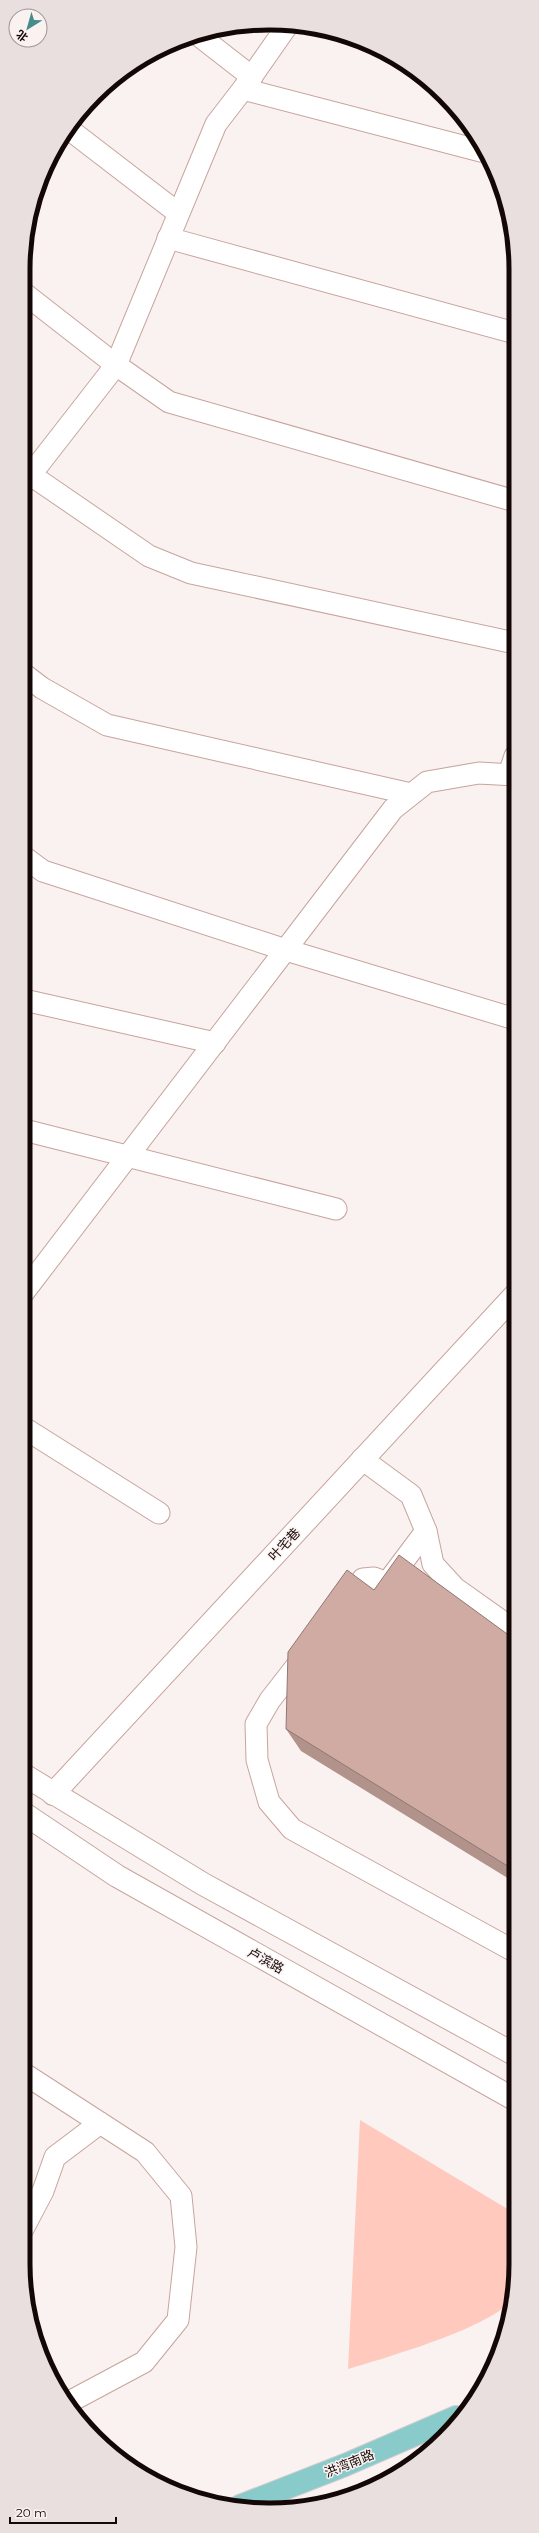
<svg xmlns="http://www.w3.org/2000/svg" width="539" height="2533" font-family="Montserrat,'Noto Sans SC',sans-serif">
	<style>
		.green { fill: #ffc9be }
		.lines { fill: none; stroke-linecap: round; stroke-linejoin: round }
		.lane-casing { stroke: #c8a49c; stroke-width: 23 }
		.secondary-casing { stroke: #c8a49c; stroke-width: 24 }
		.primary-casing { stroke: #d0cecd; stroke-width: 24 }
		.lane { stroke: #fff; stroke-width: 21 }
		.secondary { stroke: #fff; stroke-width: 22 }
		.primary { stroke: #89caca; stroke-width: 22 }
		.wall { fill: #b2938c }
		.building { fill: #cfaba3; stroke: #917872 }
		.labels { text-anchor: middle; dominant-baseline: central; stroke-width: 3; stroke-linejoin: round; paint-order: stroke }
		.street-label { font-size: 13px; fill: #140806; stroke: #faf2f1 }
		.rim { fill: none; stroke: #140806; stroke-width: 5 }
	</style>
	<rect width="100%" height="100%" fill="#faf2f1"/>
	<path class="green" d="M 360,2120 L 514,2213 L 514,2295 C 505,2324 378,2360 348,2369 Z"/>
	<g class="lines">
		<g class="lane-casing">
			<g id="lane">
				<polyline points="198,35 252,77"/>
				<polyline points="243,89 287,26"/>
				<polyline points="70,130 178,213"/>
				<polyline points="168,238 515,333"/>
				<polyline points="25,294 116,365 169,402 515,501"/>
				<polyline points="25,471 149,556 191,573 515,643"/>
				<polyline points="25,482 116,365 216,124 243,89 481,151"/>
				<polyline points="25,675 42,688 107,725 411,794"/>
				<polyline points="509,774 515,756"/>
				<polyline points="24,857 43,871 286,950 515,1019"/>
				<polyline points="24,1000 215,1043"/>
				<polyline points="24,1130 336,1209"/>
				<polyline points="24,1292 393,809 427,782 479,773 515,775"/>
				<polyline points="24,1428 159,1513"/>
				<polyline points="362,1459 411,1495 426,1531 433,1564 455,1588 514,1630"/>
				<polyline points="344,1603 363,1579 374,1578 387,1583 426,1531"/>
				<polyline points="305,1655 270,1700 256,1724 257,1760 269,1802 292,1829 514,1951"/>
				<polyline points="23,2073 145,2152 181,2196 186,2247 178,2320 144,2362 71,2401"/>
				<polyline points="23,2229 43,2191 55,2157 100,2123"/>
			</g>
		</g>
		<g class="secondary-casing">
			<g id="secondary">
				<polyline points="24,1775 203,1884 514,2054"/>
				<polyline points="53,1794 515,1295"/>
				<polyline points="23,1813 117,1876 514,2099"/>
			</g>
		</g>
		<g class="primary-casing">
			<polyline id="primary" points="240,2506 345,2465 456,2417"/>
		</g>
		<use href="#lane" class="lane"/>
		<use href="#secondary" class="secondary"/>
		<use href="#primary" class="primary"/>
	</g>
	<polygon class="wall" points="374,1590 514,1639 514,1882 301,1751 286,1729"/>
	<polygon class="building" points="399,1555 514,1639 514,1870 286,1729 288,1652 347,1570 374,1590"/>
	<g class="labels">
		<g class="street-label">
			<text transform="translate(284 1544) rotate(-47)">叶宅巷</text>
			<text transform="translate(266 1960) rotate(29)">卢滨路</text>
			<text transform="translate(349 2463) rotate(-22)">洪湾南路</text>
		</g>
	</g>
	<path d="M0 0H539V2533H0ZM269 30H270A239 239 0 0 1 509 269V2264A239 239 0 0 1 270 2503H269A239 239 0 0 1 30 2264V269A239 239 0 0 1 269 30Z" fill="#e8dfde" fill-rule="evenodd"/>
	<path class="rim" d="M269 30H270A239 239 0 0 1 509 269V2264A239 239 0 0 1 270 2503H269A239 239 0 0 1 30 2264V269A239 239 0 0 1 269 30Z"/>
	<g transform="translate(28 28) rotate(217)"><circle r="19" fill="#faf2f1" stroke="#9e9493"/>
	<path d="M0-3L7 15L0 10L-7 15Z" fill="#458c8b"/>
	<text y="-6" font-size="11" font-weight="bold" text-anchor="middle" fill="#140806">北</text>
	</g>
	<path d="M10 2517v6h106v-6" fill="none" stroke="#140806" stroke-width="2"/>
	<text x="16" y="2517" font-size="12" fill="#140806" stroke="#faf2f1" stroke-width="3" paint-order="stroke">20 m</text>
</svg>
